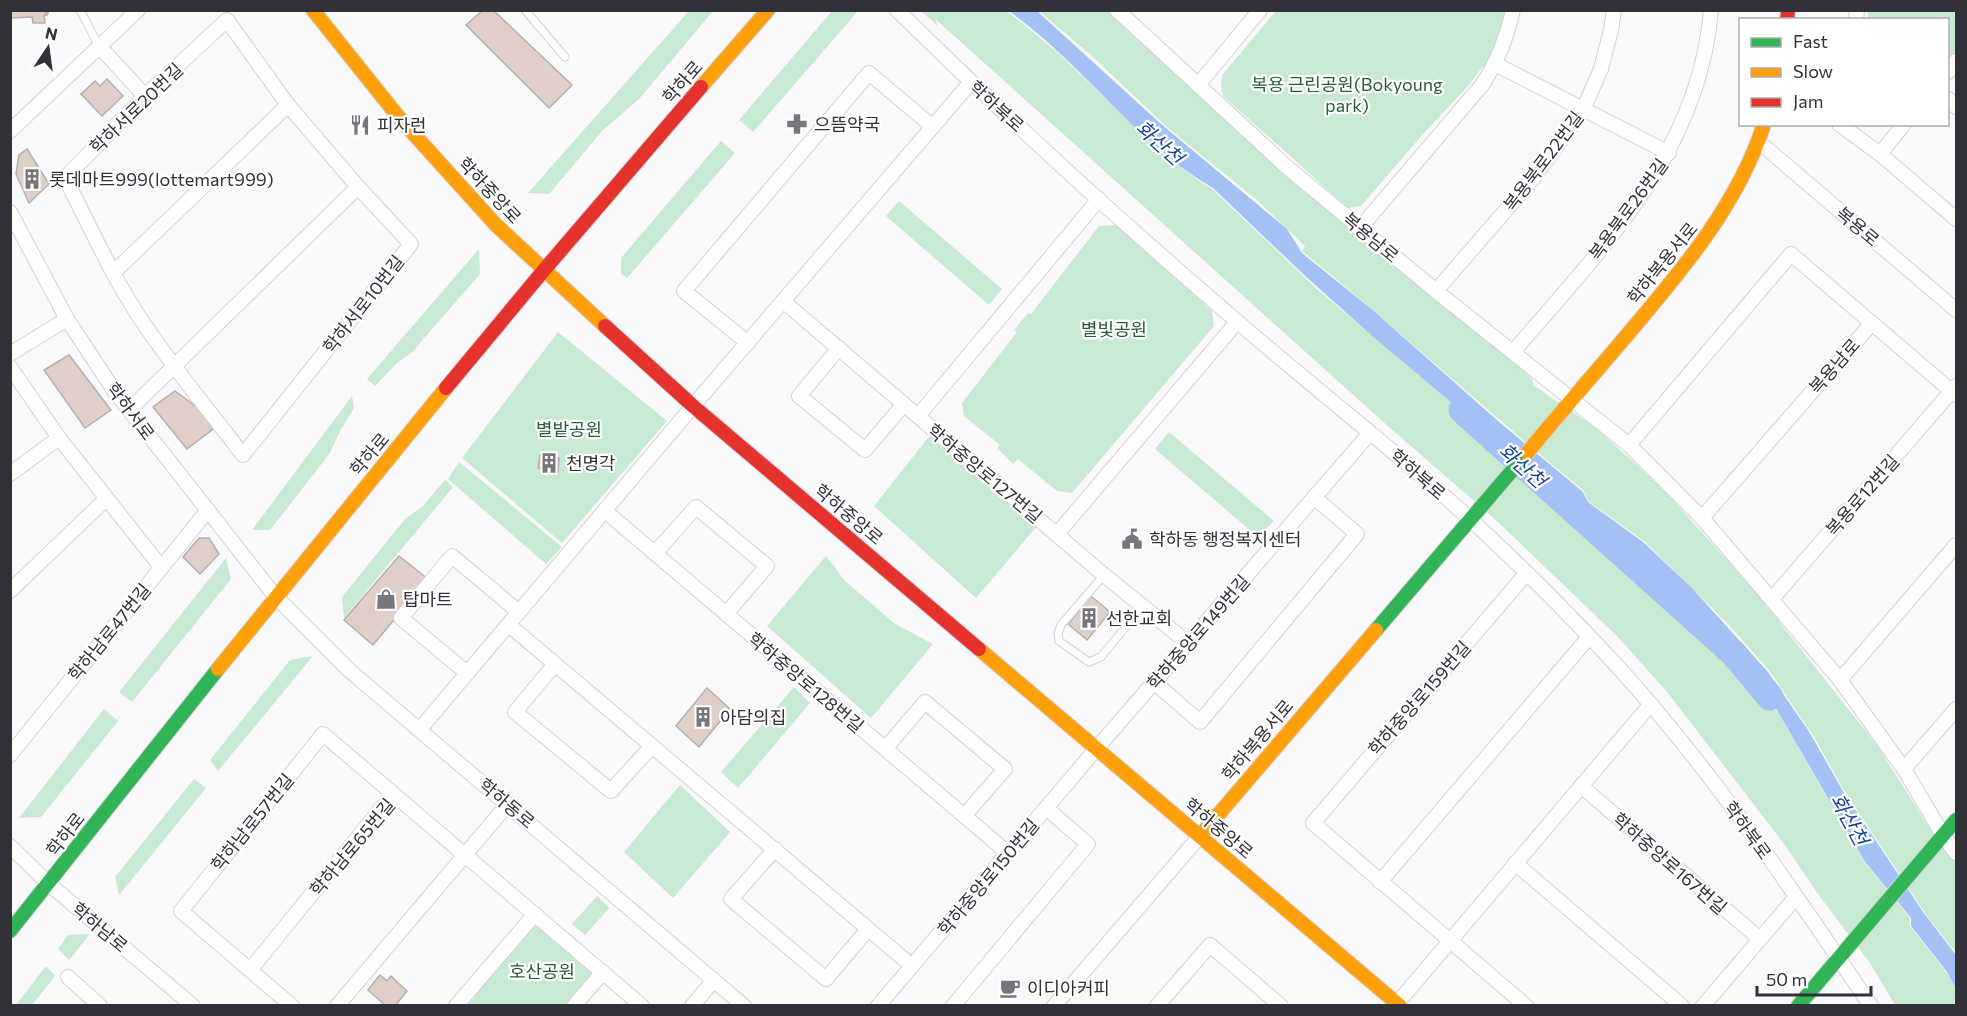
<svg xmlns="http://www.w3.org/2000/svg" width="1967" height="1016" font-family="Commissioner,'Noto Sans KR',sans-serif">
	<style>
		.green { fill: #c8e9d2 }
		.water { fill: #a3c1f5 }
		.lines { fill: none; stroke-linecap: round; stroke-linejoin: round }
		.river { stroke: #a3c1f5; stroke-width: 27 }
		.building { fill: #e0cfc7; stroke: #b4afaf; stroke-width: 1.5 }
		.lane-casing { stroke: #d3d2d8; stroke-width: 9 }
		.street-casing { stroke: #d3d2d8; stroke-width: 16 }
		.fast-casing { stroke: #d3d2d8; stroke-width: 16 }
		.slow-casing { stroke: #d3d2d8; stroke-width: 16 }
		.jam-casing { stroke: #d3d2d8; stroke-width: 16 }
		.lane { stroke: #fefefe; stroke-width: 7 }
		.street { stroke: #fefefe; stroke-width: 14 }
		.fast { stroke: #30b455; stroke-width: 14 }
		.slow { stroke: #ff9f0a; stroke-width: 14 }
		.jam { stroke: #e5322d; stroke-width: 14 }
		.labels { text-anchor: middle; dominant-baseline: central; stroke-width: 4.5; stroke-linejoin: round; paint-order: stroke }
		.street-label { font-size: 18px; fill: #323039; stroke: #fff }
		.park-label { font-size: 18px; fill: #245f38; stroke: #fff }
		.poi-label { font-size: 18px; fill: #323039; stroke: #fff; text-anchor: start }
		.water-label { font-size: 20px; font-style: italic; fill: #154599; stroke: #fff }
	</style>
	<rect width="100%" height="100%" fill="#f9f8fb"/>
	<g class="green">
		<polygon points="689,11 713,11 639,99 603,130 549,194 528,193"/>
		<polygon points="832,11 858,11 753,132 739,120"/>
		<polygon points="921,11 1007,11 1056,51 1159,150 1199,181 1212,189 1318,290 1542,479 1706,630 1733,651 1756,687 1778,713 1865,863 1910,918 1910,926 1949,976 1956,990 1956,1005 1895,1005 1870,963 1818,894 1785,845 1668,693 1618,637 1498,522 1389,427 952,34 935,19 938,26"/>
		<path d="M 1039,11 L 1108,11 C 1241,134 1376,255 1520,367 L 1533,380 L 1533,385 L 1597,429 L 1663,489 L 1758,595 L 1879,748 L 1923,818 L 1956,863 L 1956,953 L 1927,916 L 1842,787 L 1813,735 L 1768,669 L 1727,623 L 1644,541 L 1588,501 L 1584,491 C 1489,413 1398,329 1302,251 L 1305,246 L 1258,201 L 1168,128 L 1092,56 Z"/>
		<polygon points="1276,11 1509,11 1488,67 1483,66 1469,85 1423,134 1361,206 1348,208 1223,96 1221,85 1223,74"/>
		<polygon points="1868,11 1956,11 1956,52 1948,63 1948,20 1868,20"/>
		<polygon points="721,141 735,153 627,278 621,273 621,258"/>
		<polygon points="899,201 1002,289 989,305 886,216"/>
		<polygon points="1117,225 1212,311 1214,326 1072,493 1057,491 1018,459 1013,464 997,448 1000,445 964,416 962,403 1017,332 1014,330 1028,313 1031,314 1099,226"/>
		<polygon points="479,249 480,274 412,352 396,364 375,386 367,379"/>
		<polygon points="558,332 667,421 562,543 462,458"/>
		<polygon points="352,396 354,408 340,431 330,453 270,530 252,530"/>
		<polygon points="936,432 1037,526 976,598 874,506 928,438"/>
		<polygon points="1169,432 1274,521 1258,537 1155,449"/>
		<polygon points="459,462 562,547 546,564 448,479"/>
		<polygon points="445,480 453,487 344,618 342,597 405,519 422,507"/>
		<polygon points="826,556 845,581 895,624 933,644 871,718 767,626"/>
		<polygon points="226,558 231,579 132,702 119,692"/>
		<polygon points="313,656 218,771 210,760 290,660"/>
		<polygon points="794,687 810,703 738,788 721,772"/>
		<polygon points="104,709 118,721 41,817 19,818"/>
		<polygon points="194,779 206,788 119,895 115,877"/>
		<polygon points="680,785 730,832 673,898 624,852"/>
		<polygon points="597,896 609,908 585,935 572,924"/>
		<polygon points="546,926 591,965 592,974 565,1005 467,1006 532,927"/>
		<polygon points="90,934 69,960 58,949 68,935"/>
		<polygon points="46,966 55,976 32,1005 16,1005"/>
	</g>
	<path class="water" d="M 1009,11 L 1037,11 L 1161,124 L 1287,229 L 1302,253 L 1375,312 L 1498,421 L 1583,492 L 1588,502 L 1643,542 L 1692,588 L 1768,672 L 1808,730 L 1843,791 L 1923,912 L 1956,955 L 1956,989 L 1947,972 L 1911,926 L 1911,918 L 1865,862 L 1775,707 L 1733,651 L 1707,630 L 1540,477 L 1371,335 L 1303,274 L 1213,188 C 1152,153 1106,95 1055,49 C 1040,35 1025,23 1009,11 Z"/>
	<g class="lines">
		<polyline class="river" points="1462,410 1734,654 1770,697"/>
	</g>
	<g class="building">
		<polygon points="10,10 49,10 48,13 46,13 47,15 44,15 45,23 33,23 32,17 10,18"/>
		<polygon points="483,10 493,10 572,85 549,108 466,25"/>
		<polygon points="107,79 123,96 102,116 81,94 95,81 100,86"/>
		<polygon points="27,149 49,184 29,203 16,174 19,155"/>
		<polygon points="69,355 111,410 85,428 44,370"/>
		<polygon points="175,391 198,408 213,429 187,449 153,407"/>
		<polygon points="540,455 559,458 558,472 538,468"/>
		<polygon points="199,538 209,538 219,554 200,574 183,557"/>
		<polygon points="399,556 428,579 373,645 344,620"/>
		<polygon points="1091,596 1110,612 1087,640 1068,624"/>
		<polygon points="707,688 730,709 699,747 676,726"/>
		<polygon points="380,975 387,981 391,976 407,991 395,1006 386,1006 368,990"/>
	</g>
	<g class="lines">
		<g class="lane-casing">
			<g id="lane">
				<polyline points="80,10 99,46"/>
				<polyline points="525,10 565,57"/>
				<polyline points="1104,575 1061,625 1058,634 1059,641 1089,662 1101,657 1142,607"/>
			</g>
		</g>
		<g class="street-casing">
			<g id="street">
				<path d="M 897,10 C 1007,118 1122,223 1239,323 C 1298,374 1358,422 1417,472 C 1488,533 1556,600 1619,668 C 1713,772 1792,889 1871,1006"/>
				<polyline points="1117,10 1288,168 1436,291 1629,445 1702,518 1840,680 1904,769 1943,835 1956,853"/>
				<path d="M 227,20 L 288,105 L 358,187 L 411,244 L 243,455 C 208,409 170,364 138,315 C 110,272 89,224 65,178 L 145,96 Z"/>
				<polyline points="1856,20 1857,10"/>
				<polyline points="99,46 145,96"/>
				<polyline points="1495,64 1669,153"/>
				<polyline points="1948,72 1956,61"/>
				<polyline points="1198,85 1260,10"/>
				<polyline points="1948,99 1956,107"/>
				<polyline points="1839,124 1880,154 1956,219"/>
				<polyline points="10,131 138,10"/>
				<polyline points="1759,142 1956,310"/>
				<polyline points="1880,154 1904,124"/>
				<polyline points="10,212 67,319 115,392 275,596 350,671 744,1006"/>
				<path d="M 1360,228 L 1482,85 C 1498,60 1506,40 1513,10"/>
				<polyline points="113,273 288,105"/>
				<polyline points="1436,291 1531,181 1583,110 1601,69 1611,30 1614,10"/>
				<polyline points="783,301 1104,575 1188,643"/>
				<polyline points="748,343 684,291 869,73 933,127"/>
				<polyline points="839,348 799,396 865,450 904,404"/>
				<path d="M 1513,352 C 1600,250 1700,152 1711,10"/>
				<polyline points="10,354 67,319"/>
				<polyline points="10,367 59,438 161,567"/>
				<polyline points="129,410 358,187"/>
				<polyline points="918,416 1099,199"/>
				<polyline points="1629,445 1791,254 1956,395"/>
				<polyline points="10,474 59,438"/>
				<polyline points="605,511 1008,853"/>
				<polyline points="1702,518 1872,323"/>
				<polyline points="1057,534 1237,322"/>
				<polyline points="655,553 696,507 767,566 726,614"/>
				<polyline points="10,591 106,499"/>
				<polyline points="1772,599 1956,386"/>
				<polyline points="509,625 912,966"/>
				<polyline points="555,664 515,712 611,791 652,746"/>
				<polyline points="467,673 401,618 452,556 519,612"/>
				<polyline points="1840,680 1956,545"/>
				<polyline points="1154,682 1200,722 1357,534 1314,497"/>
				<polyline points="420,729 693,406 971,82"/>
				<polyline points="885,749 925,702 1005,769 964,816"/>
				<polyline points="10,755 208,510"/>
				<polyline points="1904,769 1956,709"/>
				<polyline points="1581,786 1760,939"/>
				<polyline points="10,846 49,884 193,1006"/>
				<polyline points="775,849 731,899 826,979 868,929"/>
				<polyline points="1515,863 1682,1006"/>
				<polyline points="1380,882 1589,637"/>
				<polyline points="250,970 393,794"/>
				<polyline points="68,977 100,1006"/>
				<polyline points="292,1006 181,911 323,734 642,1006"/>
				<polyline points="337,1006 508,804"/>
				<polyline points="456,1006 535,914"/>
				<polyline points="574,1006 603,972"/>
				<polyline points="692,1006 714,980"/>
				<polyline points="878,1006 1097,748 1370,433"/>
				<polyline points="953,1006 1088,844 1046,808"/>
				<polyline points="1054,1006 1200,836"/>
				<polyline points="1157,1006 1210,945 1281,1006"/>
				<polyline points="1395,1006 1650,705"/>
				<polyline points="1526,1006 1313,823 1526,574"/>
				<polyline points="1703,1006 1796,897"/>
			</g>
		</g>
		<g class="fast-casing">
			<g id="fast">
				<polyline points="1376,630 1527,453"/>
				<polyline points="10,931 218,669"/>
				<polyline points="1798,1006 1956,820"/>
			</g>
		</g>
		<g class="slow-casing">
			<g id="slow">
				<polyline points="313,10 401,120 496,225 605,326"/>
				<polyline points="701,87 768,10"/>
				<path d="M 1527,453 C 1560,413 1594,374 1628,334 C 1682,270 1738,205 1764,124"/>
				<polyline points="979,649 1400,1006"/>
				<polyline points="218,669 446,388"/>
				<polyline points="1200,836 1376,630"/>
			</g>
		</g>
		<g class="jam-casing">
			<g id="jam">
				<polyline points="1787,20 1788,10"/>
				<polyline points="605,326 693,406 979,649"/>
				<polyline points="446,388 544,270 701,87"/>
			</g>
		</g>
		<use href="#lane" class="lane"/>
		<use href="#street" class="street"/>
		<use href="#fast" class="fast"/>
		<use href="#slow" class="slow"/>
		<use href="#jam" class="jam"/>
	</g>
	<defs>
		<g id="pharmacy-bare" transform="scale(1.62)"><path d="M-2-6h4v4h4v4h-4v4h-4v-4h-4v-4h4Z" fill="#78767d" stroke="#fff" stroke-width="2.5" paint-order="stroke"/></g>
		<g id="restaurant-bare" transform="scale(1.62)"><path d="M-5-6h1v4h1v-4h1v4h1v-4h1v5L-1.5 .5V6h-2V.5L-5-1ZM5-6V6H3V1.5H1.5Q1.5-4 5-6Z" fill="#78767d" stroke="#fff" stroke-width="2.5" paint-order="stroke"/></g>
		<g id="building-bare" transform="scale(1.62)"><path d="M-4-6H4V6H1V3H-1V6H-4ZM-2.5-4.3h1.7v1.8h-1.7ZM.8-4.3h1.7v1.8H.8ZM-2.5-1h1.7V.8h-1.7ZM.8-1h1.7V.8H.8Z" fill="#78767d" stroke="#fff" stroke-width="2.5" paint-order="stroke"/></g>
		<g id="civic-bare" transform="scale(1.62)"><path d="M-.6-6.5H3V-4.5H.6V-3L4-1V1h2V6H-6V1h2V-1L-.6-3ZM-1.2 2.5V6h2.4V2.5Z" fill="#78767d" stroke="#fff" stroke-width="2.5" paint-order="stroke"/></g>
		<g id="shop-bare" transform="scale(1.62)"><path d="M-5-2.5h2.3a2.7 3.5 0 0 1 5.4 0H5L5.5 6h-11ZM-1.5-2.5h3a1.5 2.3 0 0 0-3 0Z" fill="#78767d" stroke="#fff" stroke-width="2.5" paint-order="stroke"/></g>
		<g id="cafe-bare" transform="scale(1.62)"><path d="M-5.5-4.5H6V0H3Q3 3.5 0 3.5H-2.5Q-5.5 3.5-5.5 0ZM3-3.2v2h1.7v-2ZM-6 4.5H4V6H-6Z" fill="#78767d" stroke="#fff" stroke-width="2.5" paint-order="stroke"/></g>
	</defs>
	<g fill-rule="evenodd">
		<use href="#pharmacy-bare" x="797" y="124"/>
		<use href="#restaurant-bare" x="360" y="125"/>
		<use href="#building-bare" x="32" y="179"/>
		<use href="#building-bare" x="549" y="463"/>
		<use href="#civic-bare" x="1132" y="539"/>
		<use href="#shop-bare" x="386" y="599"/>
		<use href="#building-bare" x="1089" y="618"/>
		<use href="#building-bare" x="703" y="717"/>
		<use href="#cafe-bare" x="1010" y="988"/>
	</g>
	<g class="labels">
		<g class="street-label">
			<text transform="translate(682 82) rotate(-49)">학하로</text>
			<text transform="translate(997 106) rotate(42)">학하북로</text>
			<text transform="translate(136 108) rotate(-44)">학하서로20번길</text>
			<text transform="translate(1543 161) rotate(-53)">복용북로22번길</text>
			<text transform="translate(490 190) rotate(47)">학하중앙로</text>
			<text transform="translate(1628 209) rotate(-54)">복용북로26번길</text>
			<text transform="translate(1858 226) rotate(40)">복용로</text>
			<text transform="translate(1371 237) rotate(40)">복용남로</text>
			<text transform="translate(1662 263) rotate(-51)">학하복용서로</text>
			<text transform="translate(363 304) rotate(-52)">학하서로10번길</text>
			<text transform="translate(1834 366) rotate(-49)">복용남로</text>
			<text transform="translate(131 411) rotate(53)">학하서로</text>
			<text transform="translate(369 454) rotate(-50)">학하로</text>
			<text transform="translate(985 473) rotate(40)">학하중앙로127번길</text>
			<text transform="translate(1418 474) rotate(41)">학하북로</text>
			<text transform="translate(1862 495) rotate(-49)">복용로12번길</text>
			<text transform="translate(849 514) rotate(40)">학하중앙로</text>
			<text transform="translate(109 632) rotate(-51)">학하남로47번길</text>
			<text transform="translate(1198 632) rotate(-49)">학하중앙로149번길</text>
			<text transform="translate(806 682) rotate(40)">학하중앙로128번길</text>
			<text transform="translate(1419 698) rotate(-49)">학하중앙로159번길</text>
			<text transform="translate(1257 740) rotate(-50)">학하복용서로</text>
			<text transform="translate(507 803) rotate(40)">학하동로</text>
			<text transform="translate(252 822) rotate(-51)">학하남로57번길</text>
			<text transform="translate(1219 828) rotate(40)">학하중앙로</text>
			<text transform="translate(1748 830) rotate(54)">학하북로</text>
			<text transform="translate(65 834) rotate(-52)">학하로</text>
			<text transform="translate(352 847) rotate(-50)">학하남로65번길</text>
			<text transform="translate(1670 863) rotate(41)">학하중앙로167번길</text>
			<text transform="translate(988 877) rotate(-50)">학하중앙로150번길</text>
			<text transform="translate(100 927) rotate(40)">학하남로</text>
		</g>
		<g class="park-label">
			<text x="1347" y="84">복용 근린공원(Bokyoung<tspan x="1347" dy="21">park)</tspan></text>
			<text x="1114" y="329">별빛공원</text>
			<text x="569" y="429">별밭공원</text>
			<text x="542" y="971">호산공원</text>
		</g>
		<g class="poi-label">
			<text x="814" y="124">으뜸약국</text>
			<text x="377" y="125">피자런</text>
			<text x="49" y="179">롯데마트999(lottemart999)</text>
			<text x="566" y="463">천명각</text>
			<text x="1149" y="539">학하동 행정복지센터</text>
			<text x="403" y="599">탑마트</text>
			<text x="1106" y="618">선한교회</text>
			<text x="720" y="717">아담의집</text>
			<text x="1027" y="988">이디아커피</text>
		</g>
		<g class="water-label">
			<text transform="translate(1160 142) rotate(42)">화산천</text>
			<text transform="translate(1523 465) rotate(42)">화산천</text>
			<text transform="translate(1850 819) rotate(61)">화산천</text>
		</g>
	</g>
	<rect width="1967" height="1016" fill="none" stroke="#323039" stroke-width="24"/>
	<rect x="1739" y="18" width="210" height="108" fill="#ffffff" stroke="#adacb0" stroke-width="1.5"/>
	<rect x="1751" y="38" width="30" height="9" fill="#30b455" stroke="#adacb0" stroke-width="1.5"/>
	<text x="1793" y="48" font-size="18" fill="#323039">Fast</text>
	<rect x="1751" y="68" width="30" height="9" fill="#ff9f0a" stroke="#adacb0" stroke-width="1.5"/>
	<text x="1793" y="78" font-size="18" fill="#323039">Slow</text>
	<rect x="1751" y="98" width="30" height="9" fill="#e5322d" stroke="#adacb0" stroke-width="1.5"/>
	<text x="1793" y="108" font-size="18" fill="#323039">Jam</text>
	<g transform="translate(48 48) rotate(13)" stroke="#ffffff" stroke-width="4.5" paint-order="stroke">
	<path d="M0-4.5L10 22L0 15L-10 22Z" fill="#323039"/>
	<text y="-9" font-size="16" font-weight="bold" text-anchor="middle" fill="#323039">N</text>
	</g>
	<path d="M1757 986v9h114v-9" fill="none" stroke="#323039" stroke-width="3"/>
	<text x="1766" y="986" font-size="18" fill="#323039" stroke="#ffffff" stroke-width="4.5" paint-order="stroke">50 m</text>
</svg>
